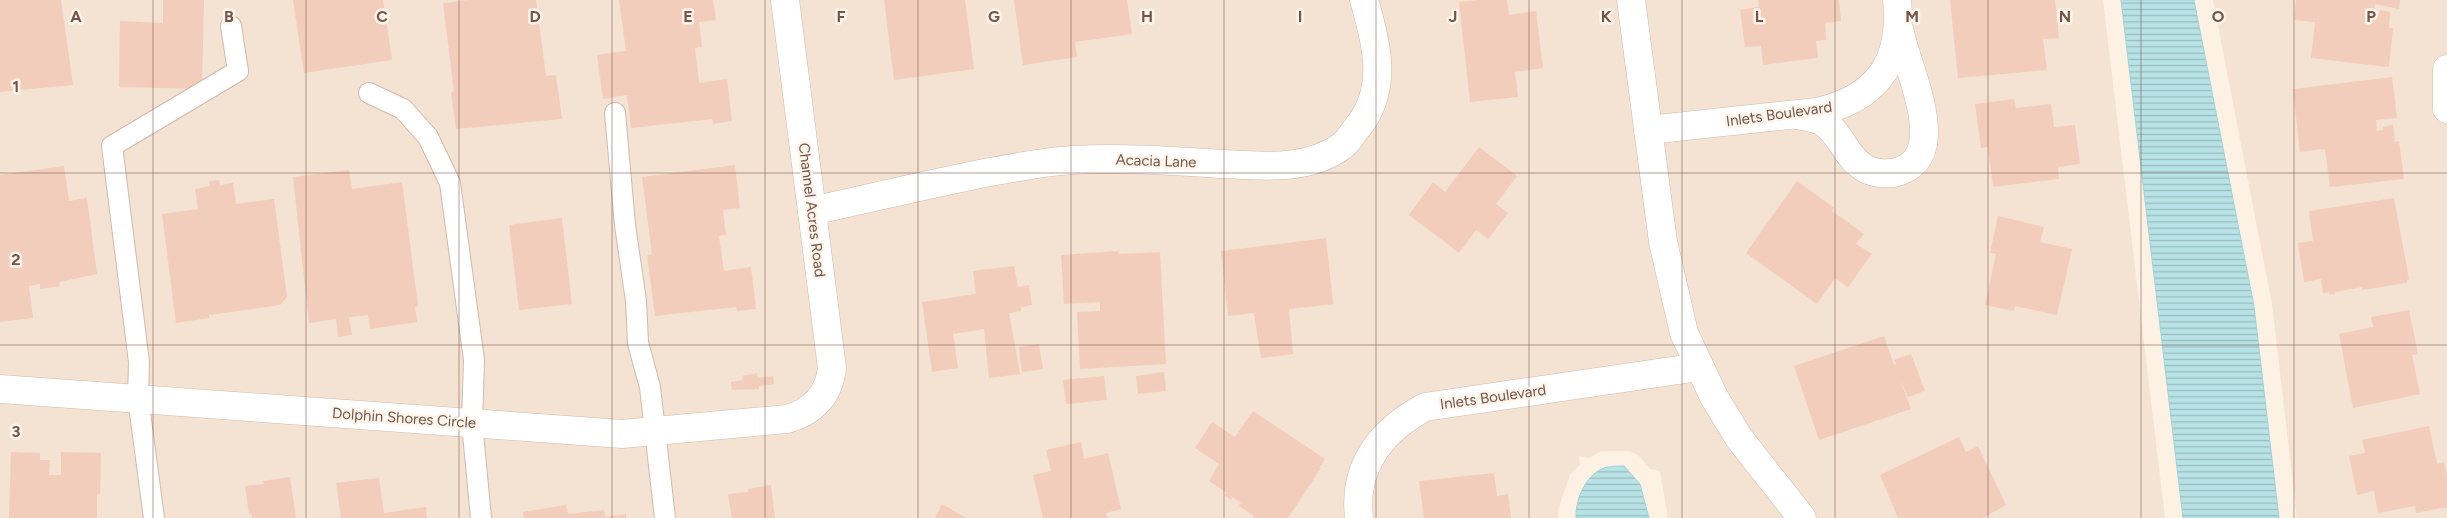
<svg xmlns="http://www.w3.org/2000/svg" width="2447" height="518" font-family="Figtree,sans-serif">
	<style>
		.residential { fill: #f4e2d2 }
		.water { fill: url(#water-rules); stroke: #9ed4d8 }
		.building { fill: #f2cdbb }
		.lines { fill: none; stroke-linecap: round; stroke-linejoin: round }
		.service-casing { stroke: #d0baad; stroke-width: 22 }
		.minor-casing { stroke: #d0baad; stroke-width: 29 }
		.service { stroke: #fff; stroke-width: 20 }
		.minor { stroke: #fff; stroke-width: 28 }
		.grid { fill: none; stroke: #755549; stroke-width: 1; stroke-opacity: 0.55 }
		.labels { text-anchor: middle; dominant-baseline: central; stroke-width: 5; stroke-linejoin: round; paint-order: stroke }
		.street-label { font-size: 15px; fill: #755549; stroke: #fff5eb }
		.grid-label { font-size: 16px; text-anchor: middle; font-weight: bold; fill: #755549; stroke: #fff5eb; stroke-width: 5; stroke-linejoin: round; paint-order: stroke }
	</style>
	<defs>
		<pattern id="water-rules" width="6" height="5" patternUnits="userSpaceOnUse" patternTransform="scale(1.25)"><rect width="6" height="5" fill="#b8e3e6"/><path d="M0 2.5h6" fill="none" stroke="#9abbbc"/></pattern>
	</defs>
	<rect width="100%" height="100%" fill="#fdf1e4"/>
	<g class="residential">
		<polygon points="0,0 2103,0 2165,518 1668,518 1660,471 1650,469 1639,456 1630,451 1601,451 1589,458 1579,456 1580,465 1570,474 1558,510 1558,518 0,518"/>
		<polygon points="2213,0 2447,0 2447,518 2297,518 2272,304"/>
	</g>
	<g class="water">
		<polygon points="2121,0 2194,0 2254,306 2279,518 2183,518"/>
		<path d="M 1624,466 L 1640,484 L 1649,518 L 1576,518 C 1575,499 1587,471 1608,467 C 1613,466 1619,466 1624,466 Z"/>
	</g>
	<g class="building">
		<polygon points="0,0 61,0 73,85 0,92"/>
		<polygon points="163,0 204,0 202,89 119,87 120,21 163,23"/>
		<polygon points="293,0 383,0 392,60 304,73"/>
		<polygon points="468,0 536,0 546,76 556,75 562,119 456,129 451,92 454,92 443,3"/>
		<polygon points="619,0 713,0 716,20 699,22 702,47 695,48 699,83 727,79 732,121 713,124 712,119 631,128 627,95 603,99 597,55 626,51"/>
		<polygon points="884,0 965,0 974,69 894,80"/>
		<polygon points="1014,0 1127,0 1132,34 1075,42 1077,57 1023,65"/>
		<polygon points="1478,0 1507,0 1509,15 1536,11 1543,68 1515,72 1518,97 1470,102 1459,2"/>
		<polygon points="1758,0 1839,0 1841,21 1825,23 1826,40 1816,41 1818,58 1763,65 1761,46 1745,47 1740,10 1759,7"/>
		<polygon points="1950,0 2055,0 2059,38 2043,39 2047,70 1958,78"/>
		<polygon points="2296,0 2400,0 2399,9 2375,4 2374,13 2379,14 2380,10 2390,12 2389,28 2393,28 2389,67 2311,58 2315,22 2294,20"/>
		<polygon points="2392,77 2397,118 2376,120 2377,131 2383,130 2383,127 2393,125 2395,142 2399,141 2404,179 2330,187 2325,149 2300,152 2293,89"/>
		<polygon points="2014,99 2016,108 2051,104 2054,127 2075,125 2080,164 2058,167 2059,179 1993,187 1988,147 1981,148 1975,104"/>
		<polygon points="1479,147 1517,176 1496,204 1508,213 1488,239 1476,230 1459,253 1409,215 1433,182 1445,192"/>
		<polygon points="735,165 740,208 723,210 726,235 719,236 724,271 751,267 756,309 737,311 736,307 655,316 647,255 652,254 642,177"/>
		<polygon points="64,166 69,201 87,198 97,274 59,282 60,286 40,289 40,284 29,286 33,318 0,322 0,175"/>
		<polygon points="349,170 352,189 402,182 418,306 415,307 417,322 370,329 368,315 349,317 352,335 338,337 336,319 309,323 293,177"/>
		<polygon points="219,180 220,185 233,183 236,204 274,199 287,297 280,305 209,315 209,318 176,323 162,214 198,209 195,189 210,186 209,181"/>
		<polygon points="1797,181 1834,208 1832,211 1864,234 1856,244 1872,254 1848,287 1835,278 1817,304 1746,253"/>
		<polygon points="2394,198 2409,279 2407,280 2407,283 2362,290 2362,287 2335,292 2335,294 2330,295 2329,292 2323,293 2321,279 2304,282 2298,243 2313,241 2309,211"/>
		<polygon points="1998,216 2044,227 2040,242 2072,249 2057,315 2015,306 2014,311 1985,305 1996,254 1990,253"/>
		<polygon points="562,218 572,304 519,310 509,225"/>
		<polygon points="1326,238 1333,304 1289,309 1293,354 1261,358 1254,313 1228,316 1221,251"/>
		<polygon points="1118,251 1119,254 1160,252 1166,364 1080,369 1077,312 1100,311 1100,302 1064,304 1061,255"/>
		<polygon points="1014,266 1018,287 1029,285 1032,305 1021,307 1021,311 1009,313 1020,374 989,378 984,329 953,334 958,368 932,372 922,302 976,294 973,271"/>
		<polygon points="2409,310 2418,354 2412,355 2420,394 2353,408 2339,334 2373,327 2371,317"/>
		<polygon points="1884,336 1894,365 1896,364 1894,360 1911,354 1925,391 1908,397 1900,379 1911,409 1819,440 1794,366"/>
		<polygon points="1039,344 1043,369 1022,372 1019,347"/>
		<polygon points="1164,372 1166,391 1138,394 1136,376"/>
		<polygon points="757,373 758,378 773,376 774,384 759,386 759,389 732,390 731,382 743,380 742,376"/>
		<polygon points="1104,376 1107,400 1066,404 1063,380"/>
		<polygon points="1253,411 1325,459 1319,468 1321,468 1288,518 1253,518 1254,516 1239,506 1241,503 1232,497 1231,500 1225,495 1227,493 1209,481 1219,464 1195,448 1212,422 1235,437"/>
		<polygon points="2429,426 2437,464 2444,462 2447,475 2447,507 2416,513 2415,506 2378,513 2374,491 2357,495 2349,456 2365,453 2362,440"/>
		<polygon points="1959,437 1966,452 1978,446 2006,505 1983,518 1898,518 1880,475"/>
		<polygon points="1081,442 1084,459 1108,453 1121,509 1106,513 1107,518 1043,518 1033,475 1051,471 1046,450"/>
		<polygon points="11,452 40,453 40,460 50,460 49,475 61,475 61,452 101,453 100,494 97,494 97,518 9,518"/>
		<polygon points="1494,473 1497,496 1508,494 1511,518 1424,518 1419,481"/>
		<polygon points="290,477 296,518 252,518 251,514 249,514 245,486 264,484 263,481"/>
		<polygon points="379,478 384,513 426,507 427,518 341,518 336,483"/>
		<polygon points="771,485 775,518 732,518 728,494 748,492 748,489"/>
		<polygon points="942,504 966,518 935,518"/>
		<polygon points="566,505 568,514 604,510 605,517 626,514 626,518 524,518 523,512"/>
	</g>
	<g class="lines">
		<g class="service-casing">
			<g id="service">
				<polyline points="369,93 403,109 428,137 450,183 474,360 472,423 481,518"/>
				<polyline points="615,113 625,225 636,301 638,343 650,387 665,518"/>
				<polyline points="154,518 138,398 139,362 112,146 238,71 231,26"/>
			</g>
		</g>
		<g class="minor-casing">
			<g id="minor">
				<polyline points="1631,0 1663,242 1684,333 1714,397 1739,438 1802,518"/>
				<polyline points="2447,69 2447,109"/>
				<path d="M 1797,115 C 1805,117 1816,118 1823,122 C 1841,133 1845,156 1863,167 C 1873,174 1889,175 1900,171 C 1951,153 1906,67 1900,32"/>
				<path d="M 1648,130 L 1817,112 C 1878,98 1903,62 1897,0"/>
				<path d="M 812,211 C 866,199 921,186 975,175 C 1007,169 1040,162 1072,160 C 1123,157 1174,161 1224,164 C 1263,166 1308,171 1342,146 C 1347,142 1352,135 1356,129 C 1389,91 1377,44 1364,0"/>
				<path d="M 0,389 L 622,434 L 787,419 C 813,412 829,395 832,368 L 785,0"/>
				<path d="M 1359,518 C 1353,466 1381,431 1425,407 L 1699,367"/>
			</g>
		</g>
		<use href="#service" class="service"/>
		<use href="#minor" class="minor"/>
	</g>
	<path class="grid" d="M 153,0 L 153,518M 306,0 L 306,518M 459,0 L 459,518M 612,0 L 612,518M 765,0 L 765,518M 918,0 L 918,518M 1071,0 L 1071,518M 1224,0 L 1224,518M 1376,0 L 1376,518M 1529,0 L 1529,518M 1682,0 L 1682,518M 1835,0 L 1835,518M 1988,0 L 1988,518M 2141,0 L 2141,518M 2294,0 L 2294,518M 0,173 L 2447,173M 0,345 L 2447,345"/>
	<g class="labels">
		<g class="street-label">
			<text transform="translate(1779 114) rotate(-8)">Inlets Boulevard</text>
			<text transform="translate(1156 161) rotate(2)">Acacia Lane</text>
			<text transform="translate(812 210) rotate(83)">Channel Acres Road</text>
			<text transform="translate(1493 397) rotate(-8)">Inlets Boulevard</text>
			<text transform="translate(404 418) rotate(4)">Dolphin Shores Circle</text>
		</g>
	</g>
	<g class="grid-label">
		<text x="76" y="22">A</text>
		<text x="229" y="22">B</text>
		<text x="382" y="22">C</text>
		<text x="535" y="22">D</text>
		<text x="688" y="22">E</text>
		<text x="841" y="22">F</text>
		<text x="994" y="22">G</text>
		<text x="1147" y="22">H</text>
		<text x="1300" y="22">I</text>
		<text x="1453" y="22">J</text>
		<text x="1606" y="22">K</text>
		<text x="1759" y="22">L</text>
		<text x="1912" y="22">M</text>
		<text x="2065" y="22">N</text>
		<text x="2218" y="22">O</text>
		<text x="2371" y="22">P</text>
		<text x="16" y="92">1</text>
		<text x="16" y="265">2</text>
		<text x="16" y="437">3</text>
	</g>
</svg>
